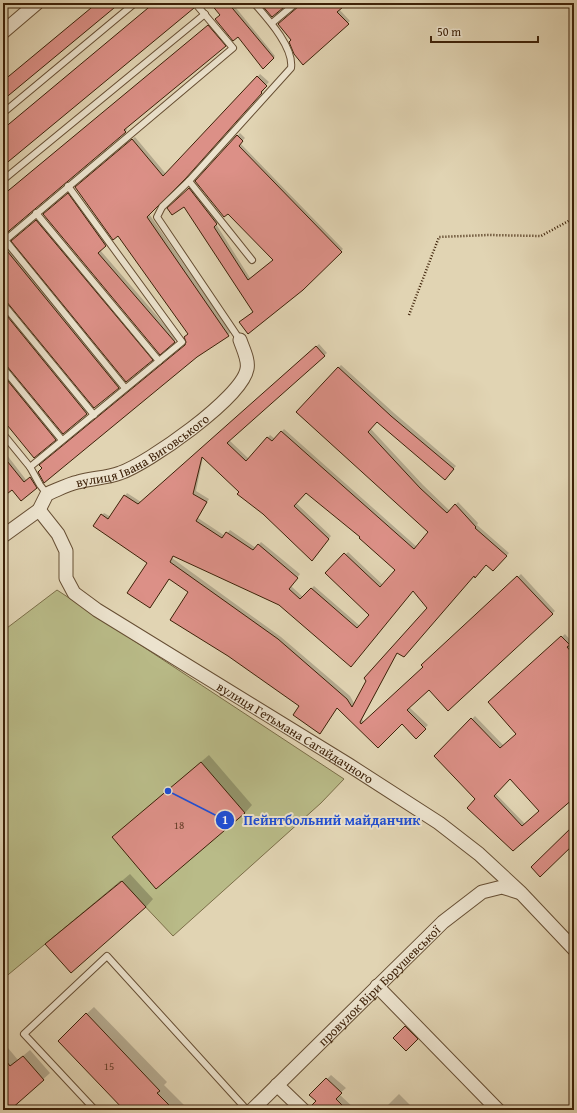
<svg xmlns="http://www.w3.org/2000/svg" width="577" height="1113" font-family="'Gentium Book Plus',serif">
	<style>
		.green { fill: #b9bb88; stroke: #7b6e48 }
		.shadow { fill: #0003; fill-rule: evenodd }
		.building { fill: #dc9087; stroke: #3d2108; fill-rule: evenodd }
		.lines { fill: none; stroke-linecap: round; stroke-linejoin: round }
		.service-casing { stroke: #664e33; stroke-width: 8 }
		.minor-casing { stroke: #664e33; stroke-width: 15 }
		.path { stroke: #3d2108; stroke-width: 2.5; stroke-dasharray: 1 2; stroke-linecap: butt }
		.service { stroke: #ece3ce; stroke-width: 6 }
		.minor { stroke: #ece3ce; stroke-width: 13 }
		.labels { text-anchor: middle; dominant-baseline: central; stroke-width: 4; stroke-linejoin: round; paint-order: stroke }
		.number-label { font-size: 11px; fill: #653d28 }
		.street-label { font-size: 13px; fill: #3d2108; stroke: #ece3ce }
		.leader { fill: none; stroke: #1d4ed8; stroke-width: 1.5 }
		.callout-dot { fill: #1d4ed8; stroke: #ece3ce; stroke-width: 1.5 }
		.mark-label { font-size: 12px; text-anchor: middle; font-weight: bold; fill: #fff }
		.callout-label { font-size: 14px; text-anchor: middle; font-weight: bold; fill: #1d4ed8; stroke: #ece3ce; stroke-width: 4; stroke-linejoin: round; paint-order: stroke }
	</style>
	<rect width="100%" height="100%" fill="#e1d4b3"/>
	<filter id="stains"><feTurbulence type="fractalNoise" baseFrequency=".005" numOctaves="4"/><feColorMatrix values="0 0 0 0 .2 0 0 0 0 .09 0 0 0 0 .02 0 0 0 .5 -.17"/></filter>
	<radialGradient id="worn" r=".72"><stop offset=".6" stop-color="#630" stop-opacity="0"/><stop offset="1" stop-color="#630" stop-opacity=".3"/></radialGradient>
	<polygon class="green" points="57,590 344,779 321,803 173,936 121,881 3,979 3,631"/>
	<g class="shadow">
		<polygon points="211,3 232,3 275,56 264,67"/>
		<polygon points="300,3 346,3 339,9 350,21 303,63 292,40"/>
		<polygon points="211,24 227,43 126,128 127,130 125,132 3,236 3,195"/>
		<polygon points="260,74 269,82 263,88 264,90 188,174 149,214 231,332 228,335 186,345 189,334 119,234 79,185 135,137 166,174"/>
		<polygon points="240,133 245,138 240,143 343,249 302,289 240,322 254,311 184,206 168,209 191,186 219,221 216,224 250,278 275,260 196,181"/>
		<polygon points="70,192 108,243 100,250 177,339 160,353 46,212"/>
		<polygon points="39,219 154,357 152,360 15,239"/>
		<polygon points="3,243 7,244 121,385 94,407 7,300 3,300"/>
		<polygon points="3,306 89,411 63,433 7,364 3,364"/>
		<path d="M 319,344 L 327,353 L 229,440 L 249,459 L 270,435 L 275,439 L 284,429 L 417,547 L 430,532 L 298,412 L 341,365 L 394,413 L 456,466 L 447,476 L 377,421 L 370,428 L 423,485 L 450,511 L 458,502 L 478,523 L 477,525 L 509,553 L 493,570 L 486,564 L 397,652 L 362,719 L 364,723 L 424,666 L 425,663 L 521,574 L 555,611 L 448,710 L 429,689 L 409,707 L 428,725 L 416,737 L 402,723 L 378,747 L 338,707 L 322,730 L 189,592 L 148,563 L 102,515 L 104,513 L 111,517 L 127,493 L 141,502 ZM 203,457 L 315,557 L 331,536 L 296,503 L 306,492 L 362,537 L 396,570 L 383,585 L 348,552 L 327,573 L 371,615 L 360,626 L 314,586 L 303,597 L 291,586 L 300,574 L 261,542 L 256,548 L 230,530 L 225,536 L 198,518 L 209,499 L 196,491 ZM 174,555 L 279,604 L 353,663 L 413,590 L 429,608 L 355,705 L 350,696 L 281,637 L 172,558 Z"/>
		<polygon points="3,370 58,437 34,457 3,419"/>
		<polygon points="3,450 27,481 33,476 39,485 36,488 13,488 3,496"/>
		<path d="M 565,634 L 572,642 L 569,644 L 574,649 L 574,797 L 513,849 L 477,799 L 435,756 L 475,716 L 504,746 L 517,734 L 492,699 ZM 510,778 L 540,811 L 525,824 L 496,794 Z"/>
		<polygon points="209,755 252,805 245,813 121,830"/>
		<polygon points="130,874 153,899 146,907 47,944"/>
		<polygon points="94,1007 167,1082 164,1085 189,1110 124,1110 66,1033"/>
		<polygon points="411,1022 422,1034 406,1050 395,1038"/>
		<polygon points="3,1042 18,1060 30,1050 50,1073 9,1110 3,1106"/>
		<polygon points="331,1075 346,1088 339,1094 356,1110 314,1110 317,1101 311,1095"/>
		<polygon points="399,1094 413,1108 412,1110 383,1110"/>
	</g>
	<g class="building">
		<polygon points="97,3 120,3 3,100 3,81"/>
		<polygon points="154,3 191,3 194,8 3,166 3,129"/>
		<polygon points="210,3 228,3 274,58 263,69 238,37 233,41 215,19 220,15"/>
		<polygon points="260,3 289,3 272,17"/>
		<polygon points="300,3 348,3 337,12 349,24 303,65 294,54 289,42 291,40 278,24 299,6"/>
		<polygon points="208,25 226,46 124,130 126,132 3,236 3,195"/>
		<polygon points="257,76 267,86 261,92 262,93 186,178 147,217 229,336 197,357 44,483 38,472 42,468 39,465 185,345 186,342 184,337 188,334 118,236 113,240 75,187 132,139 163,176"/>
		<polygon points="237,135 243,141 239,146 342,252 303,290 248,334 239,322 253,312 184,207 172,215 167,208 189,188 217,224 214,227 248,280 273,260 228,214 224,217 195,181"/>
		<polygon points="68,193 106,246 98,253 175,342 160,355 43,214"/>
		<polygon points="36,220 153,360 126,382 11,241"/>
		<polygon points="3,246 119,388 94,408 6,301 3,300"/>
		<polygon points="3,311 87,414 63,434 6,365 3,364"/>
		<path d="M 316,346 L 325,356 L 227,443 L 246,461 L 267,437 L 272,441 L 281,431 L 414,549 L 428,532 L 296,412 L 338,367 L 391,416 L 454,469 L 445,480 L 377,422 L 368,432 L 420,488 L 447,513 L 455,504 L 476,527 L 475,528 L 507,556 L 493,571 L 486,565 L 475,578 L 474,576 L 404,657 L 397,653 L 360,722 L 361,724 L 423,667 L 421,665 L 517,576 L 553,614 L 448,711 L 429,690 L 407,710 L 426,729 L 416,739 L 402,724 L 378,748 L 337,708 L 320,734 L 293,715 L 299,706 L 228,656 L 170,620 L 188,592 L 169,579 L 150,608 L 127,593 L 147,563 L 93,526 L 101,514 L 108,519 L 124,495 L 138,504 ZM 202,457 L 239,492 L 237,494 L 263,514 L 312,561 L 329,539 L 294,506 L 306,493 L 360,537 L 359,538 L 395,570 L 380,587 L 344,553 L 325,573 L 369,615 L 357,628 L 311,588 L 300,599 L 289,589 L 298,578 L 258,544 L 253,550 L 226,532 L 222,538 L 196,521 L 207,502 L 193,494 ZM 173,556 L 279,605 L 351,667 L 413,591 L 427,608 L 364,678 L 366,681 L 352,707 L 347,699 L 278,639 L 170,562 Z"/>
		<polygon points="3,375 56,440 34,458 3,420"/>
		<polygon points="3,456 24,482 30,477 37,488 21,501 12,490 3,497"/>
		<path d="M 561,636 L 570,645 L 567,647 L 574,655 L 574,798 L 513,851 L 467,808 L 475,799 L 434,756 L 471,718 L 500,748 L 516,734 L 488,702 ZM 510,779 L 539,811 L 522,826 L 494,796 Z"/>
		<polygon points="201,762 245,813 156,889 112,837"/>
		<polygon points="574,825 574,844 540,877 531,867"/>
		<polygon points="122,881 146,907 71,973 45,944"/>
		<polygon points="86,1013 160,1091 157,1093 174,1110 124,1110 58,1041"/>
		<polygon points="405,1026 418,1039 406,1051 393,1038"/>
		<polygon points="23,1056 44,1080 10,1110 3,1110 3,1057 10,1066"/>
		<polygon points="326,1078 342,1093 336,1099 347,1110 311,1110 310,1107 316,1101 309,1095"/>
	</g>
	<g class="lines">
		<g class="service-casing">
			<g id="service">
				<polyline points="272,23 296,3"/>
				<polyline points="3,113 135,3"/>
				<polyline points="3,180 205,14"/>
				<path d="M 189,181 L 291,68 C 294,47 267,18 254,3"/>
				<polyline points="36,213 159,361"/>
				<polyline points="5,240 125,388"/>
				<polyline points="3,242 233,48 195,3"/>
				<polyline points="3,304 94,415"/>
				<polyline points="240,340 157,217 162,207 189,181 252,260"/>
				<polyline points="3,368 62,440"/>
				<polyline points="3,434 30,467 40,485 47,494"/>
				<polyline points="30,467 182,342 68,186"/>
				<polyline points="95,1110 24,1034 107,956 247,1110"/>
			</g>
		</g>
		<g class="minor-casing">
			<g id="minor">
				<polyline points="3,32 37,3"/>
				<path id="s1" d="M 39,510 L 58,534 L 66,551 L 66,578 L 74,593 L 97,610 L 349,765 L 439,823 L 479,854 L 520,892 L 574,949"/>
				<path id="s2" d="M 3,536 L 39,510 L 47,494 C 57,490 68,484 78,482 C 92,478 107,478 120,473 C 147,464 242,398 247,369 C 249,360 243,349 240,340"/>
				<polyline points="377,986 498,1110"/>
				<polyline points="277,1085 303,1110"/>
				<path id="s3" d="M 252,1110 L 443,922 L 482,892 L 502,887 L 518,892"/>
			</g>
		</g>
		<polyline class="path" points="409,315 439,237 488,235 541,236 574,218"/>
		<use href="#service" class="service"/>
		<use href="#minor" class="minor"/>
	</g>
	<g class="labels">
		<g class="number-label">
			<text x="179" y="825">18</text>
			<text x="109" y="1066">15</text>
		</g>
		<g class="street-label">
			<text stroke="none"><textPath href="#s2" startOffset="168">вулиця Івана Виговського</textPath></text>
			<text stroke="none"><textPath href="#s1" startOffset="355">вулиця Гетьмана Сагайдачного</textPath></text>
			<text stroke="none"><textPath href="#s3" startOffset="178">провулок Віри Борушевської</textPath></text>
		</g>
	</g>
	<path class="leader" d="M168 791L225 820"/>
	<g class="callout-dot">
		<circle cx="168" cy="791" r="4"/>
		<circle cx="225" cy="820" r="10"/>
	</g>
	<g class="mark-label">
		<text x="225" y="824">1</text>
	</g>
	<g class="callout-label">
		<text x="332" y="825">Пейнтбольний майданчик</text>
	</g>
	<rect width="577" height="1113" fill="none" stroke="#e1d4b3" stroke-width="16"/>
	<rect x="4" y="4" width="569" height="1105" fill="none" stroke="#3d2108" stroke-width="2"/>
	<rect x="8" y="8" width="561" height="1097" fill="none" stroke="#3d2108"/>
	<path d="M431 36v6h107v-6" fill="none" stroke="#3d2108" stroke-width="2"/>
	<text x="437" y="36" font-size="12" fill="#3d2108" stroke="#ece3ce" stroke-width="3" paint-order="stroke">50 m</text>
	<rect width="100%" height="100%" filter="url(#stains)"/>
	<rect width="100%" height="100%" fill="url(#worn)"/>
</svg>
